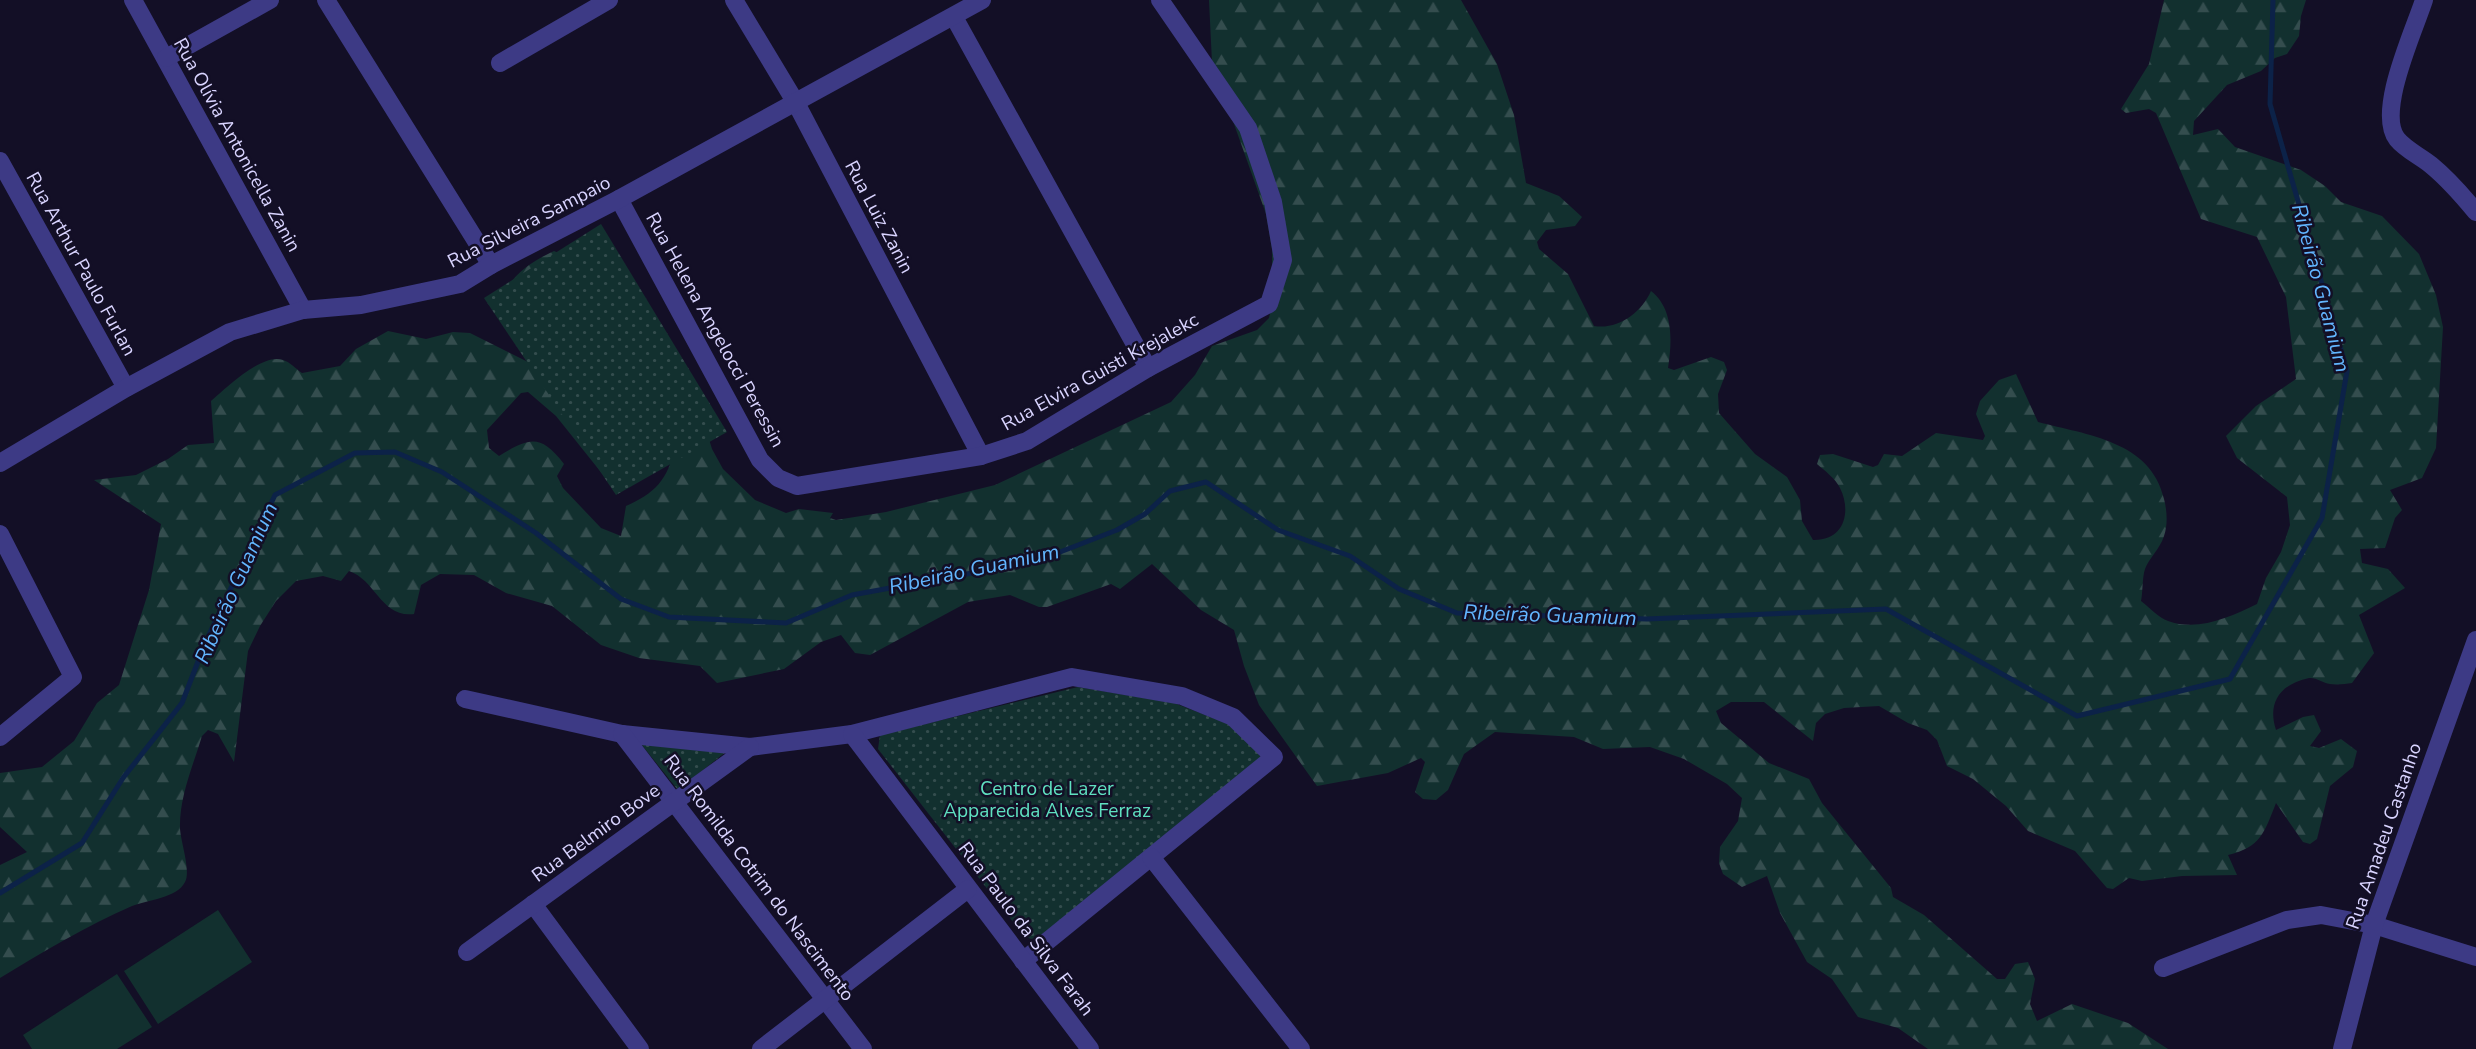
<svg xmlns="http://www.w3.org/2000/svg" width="2476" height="1049" font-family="'Nunito Sans',sans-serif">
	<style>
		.grass { fill: #12302f }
		.forest { fill: url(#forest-firs) }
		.park { fill: url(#park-dots) }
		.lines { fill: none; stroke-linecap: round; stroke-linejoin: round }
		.stream { stroke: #0c2248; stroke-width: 5 }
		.street { stroke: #3d3a85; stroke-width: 18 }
		.labels { text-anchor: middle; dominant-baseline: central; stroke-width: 5; stroke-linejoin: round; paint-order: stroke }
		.street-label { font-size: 19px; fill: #d9d4ff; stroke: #130f26 }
		.park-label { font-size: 19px; fill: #5fe0c0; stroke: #130f26 }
		.water-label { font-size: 21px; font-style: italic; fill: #62b6ff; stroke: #130f26 }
	</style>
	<defs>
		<pattern id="forest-firs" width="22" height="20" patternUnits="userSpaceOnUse" patternTransform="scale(1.75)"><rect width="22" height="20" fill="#12302f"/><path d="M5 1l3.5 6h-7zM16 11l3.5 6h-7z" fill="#344d4e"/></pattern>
		<pattern id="park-dots" width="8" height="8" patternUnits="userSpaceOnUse" patternTransform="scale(1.75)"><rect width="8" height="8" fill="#12302f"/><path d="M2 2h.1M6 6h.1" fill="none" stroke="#344d4e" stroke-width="1.8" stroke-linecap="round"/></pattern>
	</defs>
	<rect width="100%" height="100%" fill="#130f26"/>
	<g class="grass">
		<polygon points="218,910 252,962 158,1024 124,971"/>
		<polygon points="117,974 152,1027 117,1049 32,1049 23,1035"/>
	</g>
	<path class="forest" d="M 1209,0 L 1461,0 L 1497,64 L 1514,115 L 1526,183 L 1559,196 L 1582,217 L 1575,226 L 1546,230 L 1537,242 L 1539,249 L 1568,274 L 1594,326 C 1618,330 1641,313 1651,291 C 1674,309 1672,342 1668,368 L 1674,370 L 1711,357 L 1724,362 L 1727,370 L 1718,394 L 1719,413 L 1755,454 L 1787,477 L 1800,500 L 1802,521 L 1813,540 C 1844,541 1852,512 1840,488 C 1836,479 1824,470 1817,464 L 1820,455 L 1833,454 L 1873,467 L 1878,465 L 1884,454 L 1902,456 L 1936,433 L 1983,440 L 1985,436 L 1976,414 L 1980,401 L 1999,380 L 2016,374 L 2038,422 C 2087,435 2151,441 2164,499 C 2167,510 2168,525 2164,536 C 2160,549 2149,558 2145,569 C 2142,578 2143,592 2141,601 C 2149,607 2159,618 2168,621 C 2198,632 2230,617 2257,604 L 2266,578 L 2281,552 L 2290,525 L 2287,497 L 2237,458 L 2226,436 L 2256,406 L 2296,379 L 2286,297 L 2257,237 L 2201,219 L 2156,113 L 2149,109 L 2126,113 L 2121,109 L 2149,64 L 2164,0 L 2306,0 L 2301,16 L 2299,36 L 2287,54 L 2275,58 L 2261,71 L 2227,85 L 2194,121 L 2193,135 L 2218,129 L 2235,147 L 2301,170 L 2325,186 L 2341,202 L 2382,216 L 2419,254 L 2436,295 L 2443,327 L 2436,448 L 2422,478 L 2390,490 L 2402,510 L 2395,518 L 2385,548 L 2360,549 L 2362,563 L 2388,569 L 2405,588 L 2359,615 L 2374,653 L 2352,683 C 2345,684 2337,685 2330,684 C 2323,683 2316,677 2309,678 C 2280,684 2267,703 2276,730 L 2303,717 L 2314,715 L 2321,731 L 2310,746 L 2319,748 L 2341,739 L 2357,751 L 2353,767 L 2330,786 L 2317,839 L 2310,844 L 2303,842 L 2276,803 C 2264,833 2261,847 2228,855 L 2237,875 L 2182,876 L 2142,881 L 2129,878 L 2113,889 L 2107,888 L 2075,851 L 2028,831 L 2006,806 L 1973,779 L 1947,766 L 1937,740 L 1927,730 L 1908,723 L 1879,706 L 1844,708 L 1825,714 L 1816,723 L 1813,741 L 1764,702 L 1731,702 L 1716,711 L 1721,723 L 1769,763 L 1809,779 L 1822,803 L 1891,888 L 1893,897 L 1924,915 L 1997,979 L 2005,979 L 2015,964 L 2028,962 L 2035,979 L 2030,1004 L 2037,1021 L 2072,1004 L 2128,1023 L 2168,1049 L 1928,1049 L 1898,1028 L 1858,1017 L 1832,979 L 1807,962 L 1780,913 L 1767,876 L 1742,887 L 1723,874 L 1719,863 L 1720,847 L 1738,821 L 1742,798 L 1727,784 L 1684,759 L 1650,747 L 1603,749 L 1574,737 L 1495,732 L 1464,754 L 1448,790 L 1436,800 L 1423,799 L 1415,792 L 1425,762 L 1421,758 L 1388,773 L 1317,786 L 1259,705 L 1244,666 L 1234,630 L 1201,610 L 1152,564 L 1120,589 L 1111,584 L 1047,607 L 1039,607 L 1010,595 L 968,602 L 870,655 L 855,653 L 841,635 L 821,642 L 784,669 L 717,683 L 700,666 L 639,658 L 601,645 L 552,606 L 506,593 L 474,575 L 440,574 L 421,585 L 414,614 C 381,618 376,580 349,571 L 341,581 L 323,576 L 296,581 L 276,601 L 260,626 L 248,651 L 234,762 L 218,734 L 208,730 L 202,736 C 193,766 179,797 180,829 C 181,843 191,871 185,882 C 177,898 147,900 132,906 C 86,926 43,952 0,978 L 0,865 L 27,852 L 0,827 L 0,773 L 42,767 L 74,741 L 97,703 L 119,685 L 149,590 L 161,524 L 94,480 L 136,475 L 168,459 L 188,445 L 214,443 L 211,401 C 225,389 263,352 283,360 C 290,362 296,369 302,373 L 340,366 L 356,349 L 388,331 L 426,339 L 453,332 L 470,333 L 534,365 L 604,476 L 556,416 L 528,392 L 521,393 L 487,430 L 489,448 L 499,456 C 529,438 540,433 564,464 L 557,476 L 563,488 L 601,528 L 621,536 L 626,506 C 654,494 669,479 674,448 L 499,302 C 512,275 527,264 554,251 L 615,278 L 697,401 L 712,449 L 723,469 L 755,500 L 786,513 L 799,509 L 833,513 L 830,518 L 836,520 L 886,512 L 995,485 L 1171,402 L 1195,375 L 1212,346 L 1257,330 L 1269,318 L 1272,304 L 1272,249 L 1266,214 L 1212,62 Z"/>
	<g class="park">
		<polygon points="601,224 727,432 616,495 484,298"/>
		<polygon points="1078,687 1174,703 1226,723 1259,751 1261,760 1039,937 1031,939 1024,936 878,749 880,735"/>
		<polygon points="641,744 727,751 678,790"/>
	</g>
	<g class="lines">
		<polyline class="stream" points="0,893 82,843 123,778 182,703 206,641 275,495 355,453 395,452 442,472 536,533 621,599 669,617 786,623 852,595 994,569 1060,552 1117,530 1145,514 1170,491 1206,482 1278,530 1350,556 1399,589 1457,613 1647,619 1886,609 2077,716 2230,679 2322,518 2347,371 2270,104 2273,0"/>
		<g class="street">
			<polyline points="133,0 303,310"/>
			<polyline points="326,0 491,265"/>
			<polyline points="734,0 796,103 981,456"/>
			<path d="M 2424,0 C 2414,31 2376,112 2397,139 C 2406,150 2420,156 2431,165 C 2448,179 2462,195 2476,212"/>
			<polyline points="954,17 1148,368"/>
			<polyline points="166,58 270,0"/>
			<polyline points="500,63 609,0"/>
			<polyline points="0,161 126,388"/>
			<polyline points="619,199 760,460 778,478 797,486 981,456 1027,441 1148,368 1269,304 1283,260 1273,202 1248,128 1160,0"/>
			<polyline points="0,463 126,388 230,332 303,310 361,305 460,284 491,265 619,199 982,0"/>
			<polyline points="0,534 73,677 0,737"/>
			<polyline points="465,699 622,734 750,747 852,734 1072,677 1182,696 1233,717 1274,757 1023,961"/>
			<polyline points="622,734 863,1049"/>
			<polyline points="852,734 1090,1049"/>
			<polyline points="1151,857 1301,1049"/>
			<polyline points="533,904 640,1049"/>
			<polyline points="467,952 750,747"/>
			<polyline points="2163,968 2287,920 2321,915 2374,925 2476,957"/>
			<polyline points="761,1049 968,889"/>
			<polyline points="2342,1049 2374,925 2476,640"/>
		</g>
	</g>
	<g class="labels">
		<g class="street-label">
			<text transform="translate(237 145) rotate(61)">Rua Olívia Antonicella Zanin</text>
			<text transform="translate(879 217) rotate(62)">Rua Luiz Zanin</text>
			<text transform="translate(529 222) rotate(-27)">Rua Silveira Sampaio</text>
			<text transform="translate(81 264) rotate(61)">Rua Arthur Paulo Furlan</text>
			<text transform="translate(715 330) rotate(61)">Rua Helena Angelocci Peressin</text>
			<text transform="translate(1100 372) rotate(-29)">Rua Elvira Guisti Krejalekc</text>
			<text transform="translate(596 833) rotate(-36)">Rua Belmiro Bove</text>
			<text transform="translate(2384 836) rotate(-71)">Rua Amadeu Castanho</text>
			<text transform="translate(759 878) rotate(53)">Rua Romilda Cotrim do Nascimento</text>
			<text transform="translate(1026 929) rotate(53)">Rua Paulo da Silva Farah</text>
		</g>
		<g class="park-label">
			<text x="1047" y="789">Centro de Lazer<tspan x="1047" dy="22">Apparecida Alves Ferraz</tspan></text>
		</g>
		<g class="water-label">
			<text transform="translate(2321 288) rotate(75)">Ribeirão Guamium</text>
			<text transform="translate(974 569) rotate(-12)">Ribeirão Guamium</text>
			<text transform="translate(236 583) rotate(-66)">Ribeirão Guamium</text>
			<text transform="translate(1550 615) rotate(2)">Ribeirão Guamium</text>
		</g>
	</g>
</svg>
